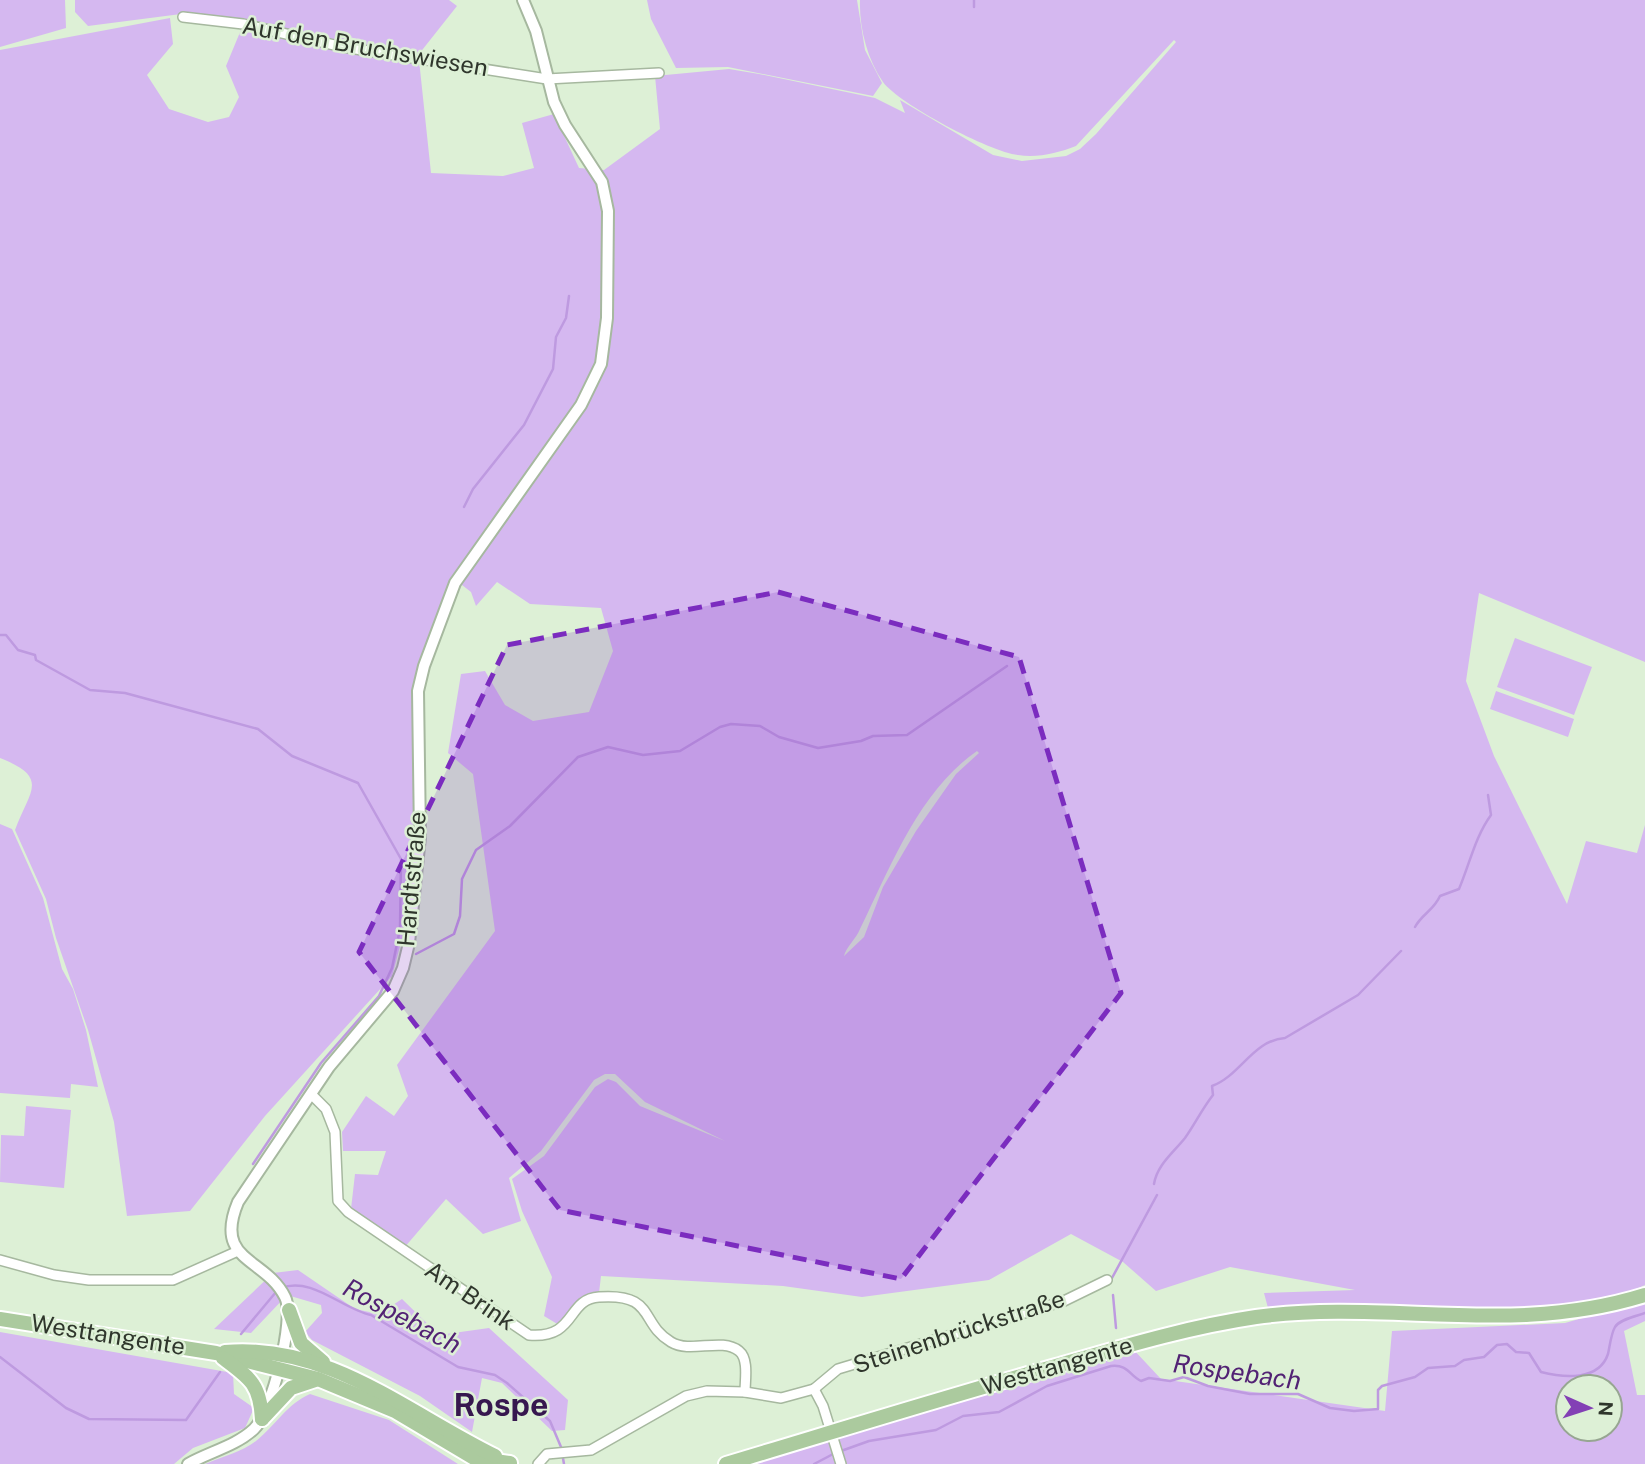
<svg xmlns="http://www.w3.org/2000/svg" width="1645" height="1464" font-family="'Public Sans',sans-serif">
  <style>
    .green { fill: #d5b8f0; fill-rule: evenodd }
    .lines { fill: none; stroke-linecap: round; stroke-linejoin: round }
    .stream { stroke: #be9ae0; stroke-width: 2.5 }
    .minor-casing { stroke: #a6b89f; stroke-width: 12 }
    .tertiary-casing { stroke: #a6b89f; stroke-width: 14 }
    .primary-casing { stroke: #fff; stroke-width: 18 }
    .minor { stroke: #fff; stroke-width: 9 }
    .tertiary { stroke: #fff; stroke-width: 10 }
    .primary { stroke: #abca9e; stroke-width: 14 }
    .marked { fill: #7b2cbf; fill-opacity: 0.2; stroke: #7b2cbf; stroke-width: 5; stroke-dasharray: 14 9; stroke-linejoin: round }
    .labels { text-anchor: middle; stroke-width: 5; stroke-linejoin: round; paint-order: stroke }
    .street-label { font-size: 24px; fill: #2f362c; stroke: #ddf0d6 }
    .water-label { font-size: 26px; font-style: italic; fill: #522274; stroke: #ddf0d6 }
    .district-label { font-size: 32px; font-weight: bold; fill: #37174f; stroke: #ddf0d6 }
  </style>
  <rect width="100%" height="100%" fill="#ddf0d6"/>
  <g class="green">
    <polygon points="0,0 65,0 66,28 0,47"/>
    <polygon points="75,0 449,0 457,6 419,54 181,14 88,26 75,12"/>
    <polygon points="647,0 857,0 865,50 882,83 873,96 728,67 676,68 651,19"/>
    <path d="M860,0H1645V662L1479,593L1466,681L1494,756L1567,904L1586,841L1637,853L1645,825V1285L1624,1295L1523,1312L1329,1303L1268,1308L1264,1293L1355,1290L1230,1267L1156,1291L1123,1262L1071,1234L989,1280L862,1297L783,1286L601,1276L599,1293L579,1300L559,1325L544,1316L552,1277L522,1211L512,1179L544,1156L595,1087L608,1079L616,1082L640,1106L725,1141L645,1102L615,1074H605L594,1080L541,1151L509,1178L521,1221L483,1234L446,1199L404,1248L351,1209L355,1174L378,1175L386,1151H343L342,1132L366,1096L394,1116L408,1096L397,1065L495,931L473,774L448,753L461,674L485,671L505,705L533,721L589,712L613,651L601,608L530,604L497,582L476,606L471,592L453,578L441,603L414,684L413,846L404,931L392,976L265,1116L190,1211L127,1216L114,1122L88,1030L56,938L46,899L15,830C29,791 51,778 0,758V50L170,18L173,44L147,75L169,109L208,122L229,117L239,97L226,66L243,25L419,60L431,173L503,176L534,168L522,123L554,114L579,168L604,170L660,129L655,76L729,69L759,74L875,98L905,113L900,100L993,155L1022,161L1066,156L1080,149L1096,134L1176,42L1174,40L1076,146C1058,153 1038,158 1018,155C990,152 899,104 883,82C867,59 859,27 860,0ZM977,751L979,753L956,774L916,831L883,887L864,937L844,956C846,947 856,939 860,929C890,868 919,791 977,751Z"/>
    <polygon points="1515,638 1592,667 1574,715 1497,687"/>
    <polygon points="1496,691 1574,719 1568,737 1490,709"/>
    <polygon points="0,824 12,829 43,898 62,969 73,989 86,1030 98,1087 71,1084 70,1098 0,1093"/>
    <polygon points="26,1106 71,1110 64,1188 0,1182 1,1135 24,1136"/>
    <polygon points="298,1270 355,1309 379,1314 402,1299 439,1335 489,1328 568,1400 565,1430 552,1431 502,1383 482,1378 472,1432 420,1396 312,1340 305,1332 322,1313 321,1305 287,1295 251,1333 214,1329 273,1273"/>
    <path d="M1645,1300V1321L1624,1331L1637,1395H1645V1464H749L1133,1349L1161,1379L1385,1411L1392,1331L1565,1323ZM1568,1387H1610V1429H1568Z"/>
    <polygon points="0,1332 233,1373 234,1394 254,1408 245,1428 193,1448 174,1464 0,1464"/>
    <path d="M310,1394L389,1420L458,1464H205C221,1457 242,1452 256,1441C276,1425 287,1404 310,1394Z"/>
  </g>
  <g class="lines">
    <g class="stream">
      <polyline points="974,0 974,7"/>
      <polyline points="464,507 473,489 524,425 553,369 556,337 566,318 569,296"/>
      <polyline points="0,635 6,635 18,650 35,655 36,660 90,690 125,693 258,729 292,756 358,783 401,859 400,929 392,968 379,996 321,1063 253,1164"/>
      <path d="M1415,927C1422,914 1434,910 1440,896L1459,889C1470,863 1475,837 1491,815L1488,795"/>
      <polyline points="416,954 454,934 460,916 462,879 476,850 510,826 578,757 608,747 643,755 680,751 720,727 731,724 760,726 779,737 818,748 861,741 873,736 907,735 1007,666"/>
      <path d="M1154,1184C1157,1165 1173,1153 1185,1138C1195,1124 1202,1109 1213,1095L1212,1086C1240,1076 1253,1040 1285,1038L1358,995L1401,951"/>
      <polyline points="1112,1278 1157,1195"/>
      <path d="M281,1288C312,1276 342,1309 371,1315L458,1367L495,1375L507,1383L550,1421L561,1447L564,1464"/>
      <polyline points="1113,1295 1116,1328"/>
      <polyline points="241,1334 276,1292"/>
      <polyline points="0,1357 66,1408 89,1419 186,1420 220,1372"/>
      <path d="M841,1451L869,1441L936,1430L963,1416L999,1412L1047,1386L1111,1366C1128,1364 1129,1375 1141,1381L1149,1378L1170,1381L1184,1377L1208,1386L1250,1394H1298L1330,1408L1354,1411L1378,1409V1390L1382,1386L1415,1377L1428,1368L1455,1366L1464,1360L1484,1357L1497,1345L1507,1344L1516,1352L1529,1353L1541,1372C1564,1378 1599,1381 1608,1354C1610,1345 1611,1334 1615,1327C1620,1319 1637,1316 1645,1313"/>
      <polyline points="814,1464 835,1453"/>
    </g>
    <g class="minor-casing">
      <g id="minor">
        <polyline points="183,17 243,24 343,47 547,79 659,73"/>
        <path d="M311,1094L326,1109L335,1132L338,1201L348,1212L529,1335C577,1339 566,1299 599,1297C656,1293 639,1323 671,1342C691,1354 721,1337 739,1351C749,1359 745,1380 745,1392"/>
        <polyline points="0,1260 54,1275 89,1280 173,1280 238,1251"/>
        <polyline points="814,1389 838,1369 1064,1301 1107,1280"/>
        <polyline points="538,1464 547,1454 591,1450 686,1396 707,1391 745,1392 781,1398 814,1389 823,1406 841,1464"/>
      </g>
    </g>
    <g class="tertiary-casing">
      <path id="tertiary" d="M188,1464C209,1452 236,1446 254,1429C271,1413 296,1318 285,1297C265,1257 213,1262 238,1202L329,1067L393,991L403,968L409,943L420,837L418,691L424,666L455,583L581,405L601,364L607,318L608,211L602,182L565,125L554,102L536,31L523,0"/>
    </g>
    <g class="primary-casing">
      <g id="primary">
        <polyline points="289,1310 301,1343 323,1362"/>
        <polyline points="0,1319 216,1353 318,1379 395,1411 474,1458 510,1463"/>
        <path d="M225,1352C328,1343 407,1413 495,1456"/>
        <path d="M223,1358C250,1378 260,1384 262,1419"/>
        <polyline points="262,1419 291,1388 315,1380"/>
        <path d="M726,1464C836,1431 946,1397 1056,1366C1122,1347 1188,1327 1256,1317C1390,1299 1510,1337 1645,1295"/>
      </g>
    </g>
    <use href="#minor" class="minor"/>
    <use href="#tertiary" class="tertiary"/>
    <use href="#primary" class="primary"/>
  </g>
  <path class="marked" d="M778,592L1019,657L1121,993L901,1279L560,1210L359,952L507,645Z"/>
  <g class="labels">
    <g class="street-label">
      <text transform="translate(365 47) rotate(10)" y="8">Auf den Bruchswiesen</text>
      <text transform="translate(412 879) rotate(-85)" y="8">Hardtstraße</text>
      <text transform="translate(470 1296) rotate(34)" y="8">Am Brink</text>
      <text transform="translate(959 1332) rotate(-18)" y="8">Steinenbrückstraße</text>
      <text transform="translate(108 1335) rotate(9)" y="8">Westtangente</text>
      <text transform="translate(1057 1366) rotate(-16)" y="8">Westtangente</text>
    </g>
    <g class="water-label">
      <text transform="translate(402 1316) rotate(28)" y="9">Rospebach</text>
      <text transform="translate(1237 1372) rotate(8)" y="9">Rospebach</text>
    </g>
    <g class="district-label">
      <text x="501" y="1416">Rospe</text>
    </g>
  </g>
  <g transform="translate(1589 1408) rotate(93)"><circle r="33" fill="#ddf0d6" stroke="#97a692" stroke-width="2"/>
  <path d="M0-5L12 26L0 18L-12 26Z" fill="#8340b5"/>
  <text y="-10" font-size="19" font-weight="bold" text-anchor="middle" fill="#2f362c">N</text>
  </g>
</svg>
